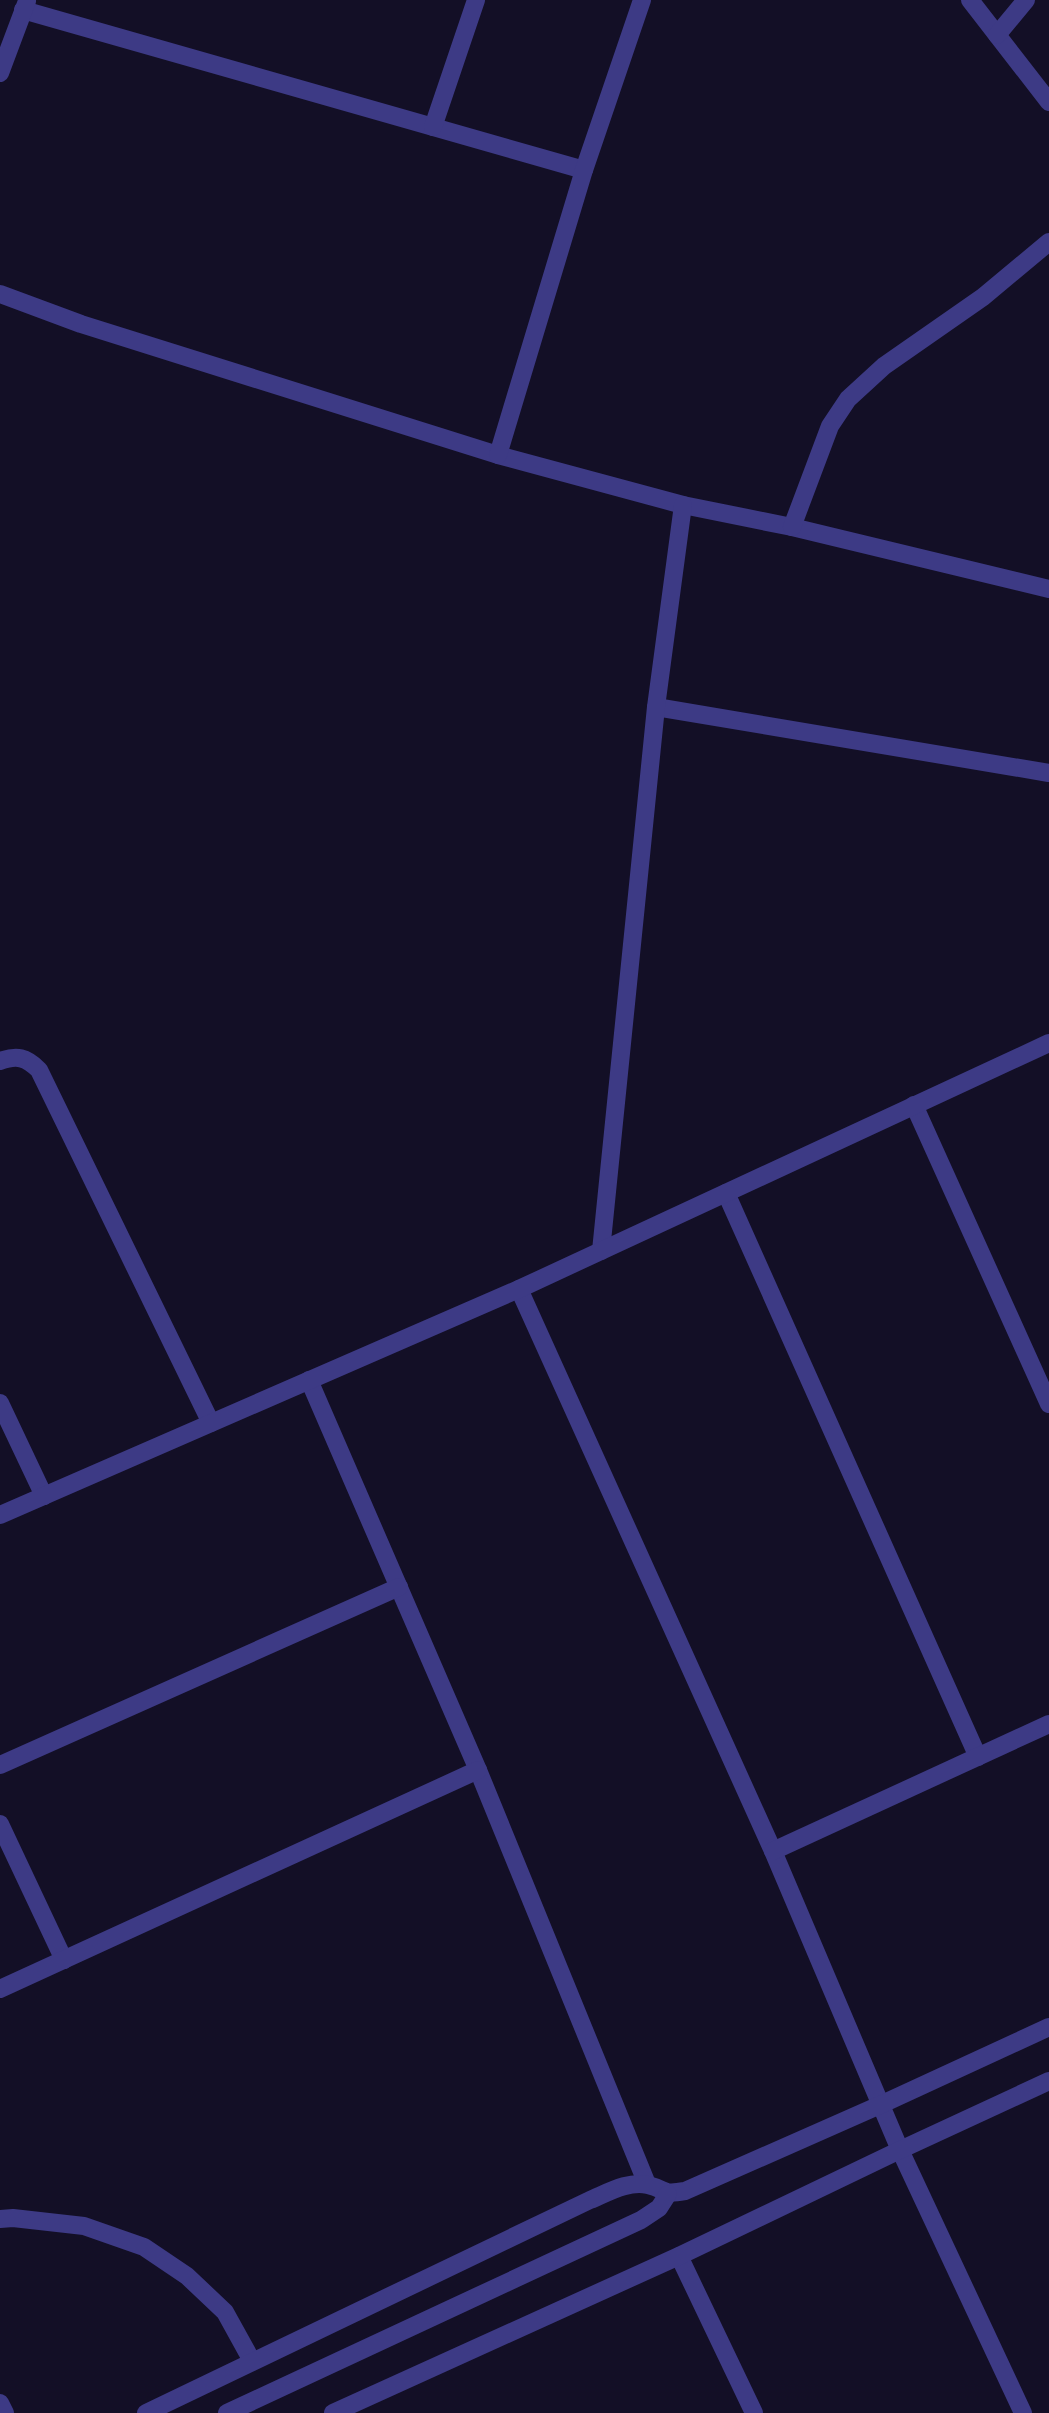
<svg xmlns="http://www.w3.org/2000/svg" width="1049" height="2413" font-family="'Archivo Narrow',sans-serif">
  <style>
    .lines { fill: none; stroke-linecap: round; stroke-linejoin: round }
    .minor { stroke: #3d3a85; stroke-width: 18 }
  </style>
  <rect width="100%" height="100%" fill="#130f26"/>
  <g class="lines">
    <g class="minor">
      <polyline points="970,0 1049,102"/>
      <polyline points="23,10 584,170"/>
      <polyline points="997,35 1026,0"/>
      <polyline points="0,73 27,1"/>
      <polyline points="433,127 476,0"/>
      <polyline points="0,294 81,324 498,455 683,505 792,527 1049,589"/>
      <polyline points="498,455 584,170 642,0"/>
      <polyline points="792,527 830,426 848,399 884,366 983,297 1049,242"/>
      <polyline points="656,707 1049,773"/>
      <path d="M0,1061C17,1055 26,1057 39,1070L211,1423"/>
      <polyline points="914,1105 1049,1404"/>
      <polyline points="726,1193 978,1757"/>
      <polyline points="601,1251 656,707 683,505"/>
      <polyline points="519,1289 773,1851 900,2150 1023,2413"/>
      <polyline points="309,1380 478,1770 647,2184"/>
      <polyline points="0,1403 44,1496"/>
      <polyline points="0,1515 519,1289 1049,1043"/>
      <polyline points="0,1765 399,1587"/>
      <polyline points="0,1824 64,1960"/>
      <polyline points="773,1851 1049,1724"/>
      <polyline points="0,1989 478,1770"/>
      <polyline points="0,2219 13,2218 84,2226 144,2247 187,2276 225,2312 252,2361"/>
      <polyline points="679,2256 754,2413"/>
      <polyline points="0,2403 5,2413"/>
      <path d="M146,2413L590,2200C607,2193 629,2180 648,2185C668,2190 660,2195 685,2191L880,2105L1049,2027"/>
      <polyline points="227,2413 641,2220 659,2208 668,2194"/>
      <polyline points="333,2413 679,2256 900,2150 1049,2081"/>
    </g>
  </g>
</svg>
